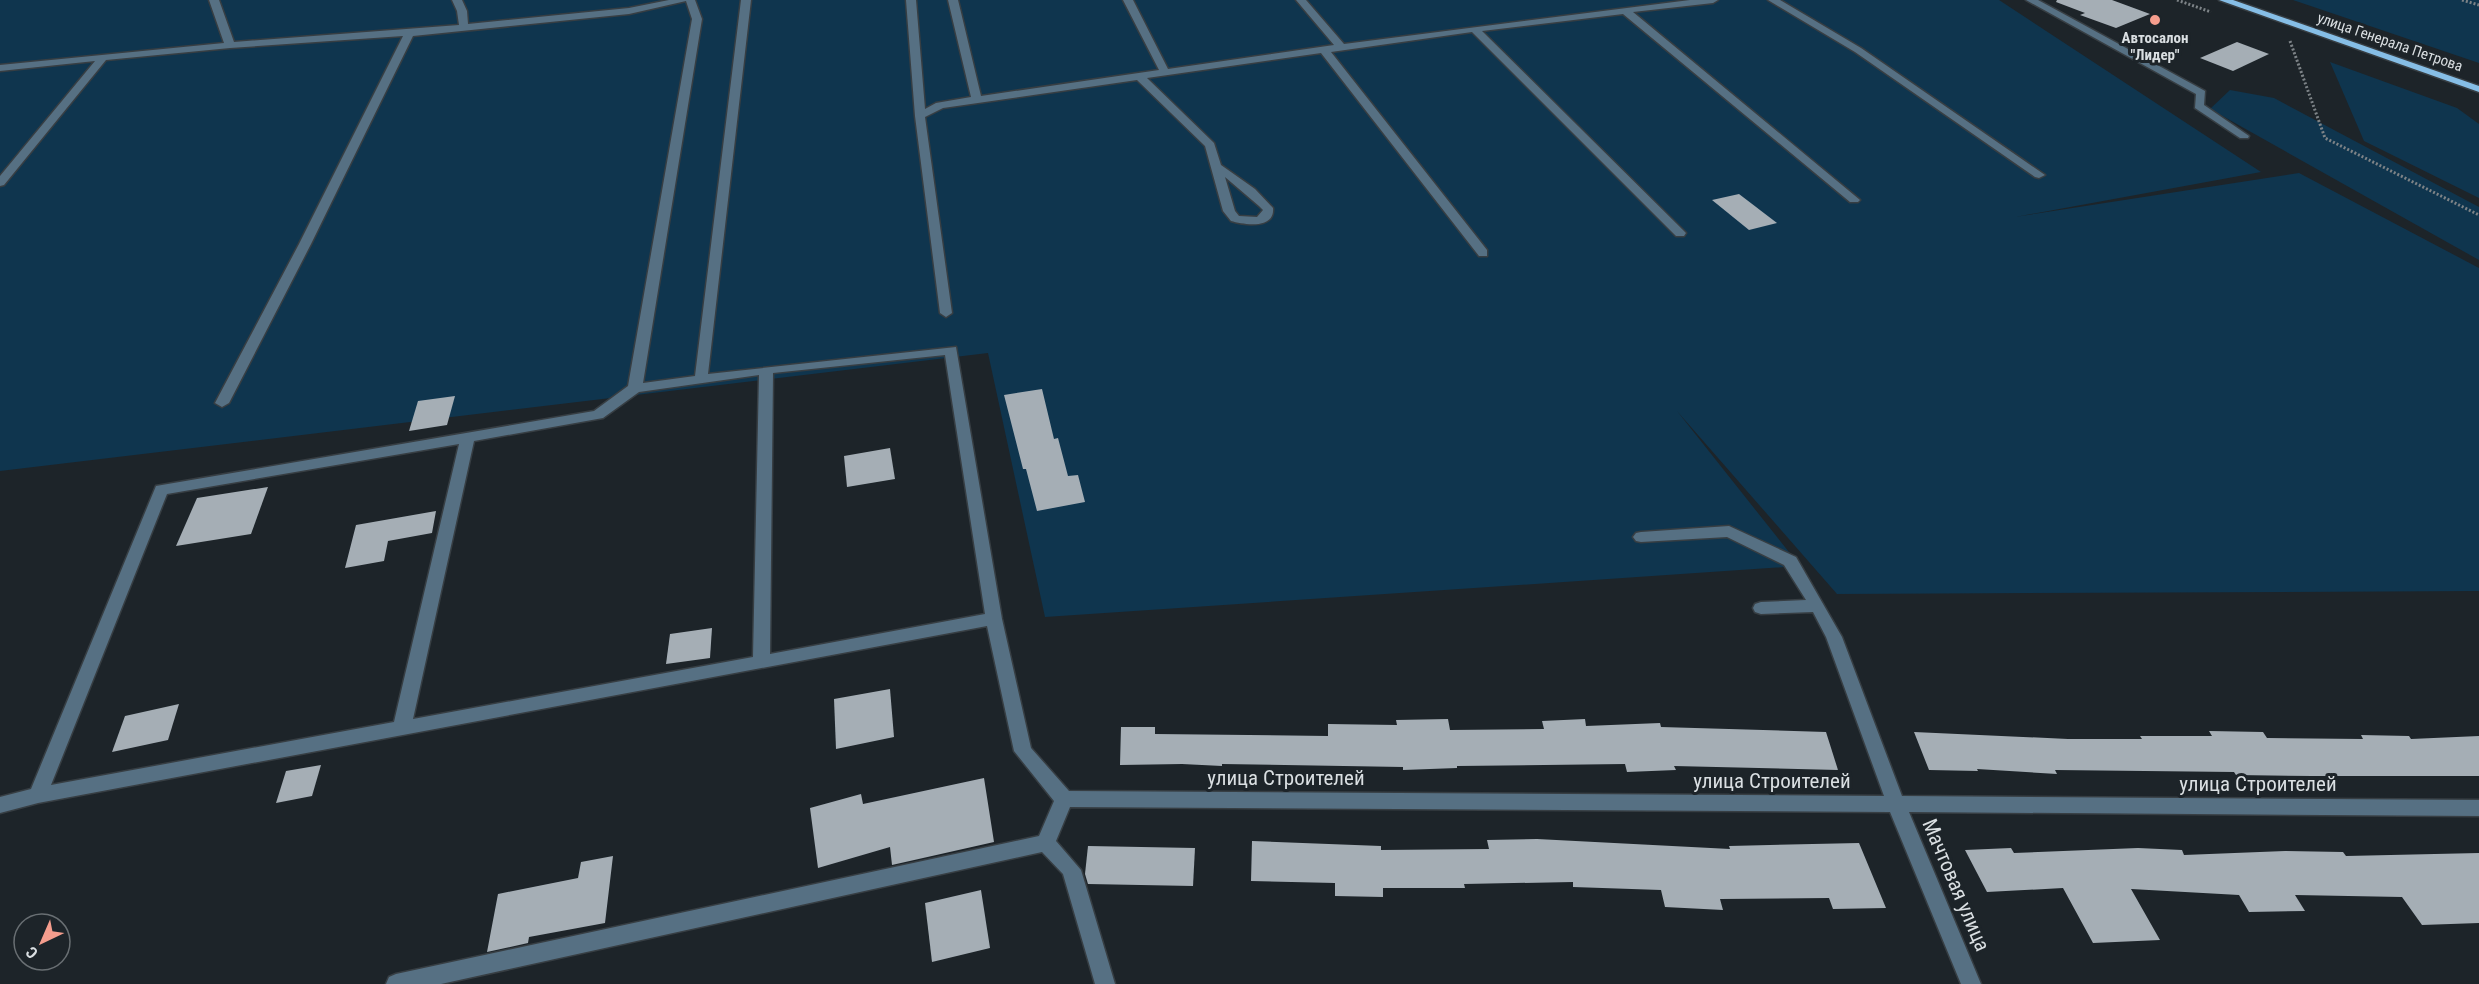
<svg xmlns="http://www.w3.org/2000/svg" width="2479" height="984" font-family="'Roboto Condensed',sans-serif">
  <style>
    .green { fill: #0f354e }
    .building { fill: #a5aeb5 }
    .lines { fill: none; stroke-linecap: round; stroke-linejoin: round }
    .minor-casing { stroke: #373e43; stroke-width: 3 }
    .major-casing { stroke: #373e43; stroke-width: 3 }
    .path { stroke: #7d8387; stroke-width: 3; stroke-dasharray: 2 2; stroke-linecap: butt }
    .minor { fill: #567083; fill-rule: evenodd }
    .major { fill: #86bee6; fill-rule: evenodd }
    .poi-dot { fill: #f59d8d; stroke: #1d2429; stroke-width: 2 }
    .labels { text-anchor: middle; stroke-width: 6; stroke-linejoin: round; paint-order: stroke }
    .far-poi-label { font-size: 15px; font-weight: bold; fill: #dadfe2; stroke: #1d2429 }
    .far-street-label { font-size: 15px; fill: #dadfe2; stroke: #1d2429 }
    .near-street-label { font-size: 21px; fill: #dadfe2; stroke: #1d2429 }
  </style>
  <rect width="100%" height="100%" fill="#1d2429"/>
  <g class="green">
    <polygon points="0,0 1999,0 2261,172 2015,217 2299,173 2479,268 2479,591 1837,594 1677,411 1800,566 1045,617 988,353 0,471"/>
    <polygon points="2293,0 2479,0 2479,63"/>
    <polygon points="2330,62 2457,108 2479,124 2479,198 2364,141"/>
    <polygon points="2230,90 2274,98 2479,207 2479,260 2210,109"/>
  </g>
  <g class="building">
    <polygon points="2057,0 2112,0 2150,14 2116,28 2080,15 2085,13 2056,2"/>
    <polygon points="2237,42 2269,54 2233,71 2200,58"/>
    <polygon points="1739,194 1777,223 1749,230 1712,200"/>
    <polygon points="1042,389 1054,439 1058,438 1068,476 1078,475 1085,502 1037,511 1026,469 1023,469 1004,395"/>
    <polygon points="455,396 447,425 409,431 418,401"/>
    <polygon points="890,448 895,479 847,487 844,456"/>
    <polygon points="268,487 251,534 176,546 197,498"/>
    <polygon points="436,511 432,533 388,541 384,561 345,568 356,525"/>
    <polygon points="712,628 710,658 666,664 670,634"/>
    <polygon points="890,689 894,737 836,749 834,699"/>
    <polygon points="179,704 168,740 112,752 125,716"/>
    <polygon points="1448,719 1450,730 1544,729 1542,721 1585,719 1586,726 1660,723 1661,727 1826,732 1838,770 1674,766 1676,770 1627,772 1625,764 1457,766 1457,768 1403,770 1403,767 1222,764 1222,766 1182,764 1120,765 1121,727 1155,727 1155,734 1328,736 1328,724 1397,725 1396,720"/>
    <polygon points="2209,731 2263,732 2267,738 2363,739 2361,735 2409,736 2411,739 2479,736 2479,776 2313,776 2236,775 2234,772 2055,770 2057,774 1977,769 1978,771 1929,770 1914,732 2068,739 2142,739 2140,736 2212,736"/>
    <polygon points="321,765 312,796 276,803 286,771"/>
    <polygon points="984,778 994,842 892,865 890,847 818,868 810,808 861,794 863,804"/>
    <polygon points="1537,839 1730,849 1729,846 1859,843 1886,908 1833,909 1829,898 1720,899 1723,910 1665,907 1661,890 1573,887 1573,882 1464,884 1465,888 1383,888 1383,897 1335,896 1335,883 1251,881 1252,841 1381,846 1381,850 1489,849 1487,840"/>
    <polygon points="1088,846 1195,848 1193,886 1088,884 1085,874"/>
    <polygon points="2011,848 2014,853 2138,848 2182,850 2184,855 2285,851 2343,852 2346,856 2479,853 2479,923 2422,925 2402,897 2295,895 2305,911 2249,912 2239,895 2131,889 2160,940 2093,943 2063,888 1987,892 1965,850"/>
    <polygon points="613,856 605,923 529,937 528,943 487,952 498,894 578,878 581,862"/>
    <polygon points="981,890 990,948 932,962 925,903"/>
  </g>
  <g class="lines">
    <g class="minor-casing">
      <g id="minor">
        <path d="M209,0H219L234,42L459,25L457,11L452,0H462L467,11L468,24L629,8L669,0H695L702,19L643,383L695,376L741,0H751L708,374L956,347L1002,619L1031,748L1069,791L1884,796L1826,637L1813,612L1761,614L1755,612L1753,608L1755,604L1761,602L1806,600L1784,565L1727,537L1641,542L1636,541L1633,537L1636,533L1641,532L1729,526L1796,557L1842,637L1902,796L2479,800V816L1909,812L1981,984H1961L1890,812L1070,807L1056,841L1081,870L1115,984H1095L1063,874L1042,852L441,984H386L389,977L396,974L1039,836L1054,801L1014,751L987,626L38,803L0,813V797L31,789L156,486L594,411L628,386L692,19L686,1L629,14L413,36L311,244L229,403L222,407L215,403L299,244L403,36L230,48L106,60L4,185L0,186V176L95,61L0,71V65L224,43ZM945,355L985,614L770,654L773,373ZM759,375L753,657L413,719L474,441L603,418L639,392ZM459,444L394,722L51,785L167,494Z"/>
        <path d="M906,0H916L925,109L936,103L971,97L948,0H958L981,96L1159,70L1123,0H1133L1168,69L1334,45L1296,0H1306L1344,44L1690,0H1718L1713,3L1633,12L1860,200L1858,202H1850L1623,14L1482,31L1686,233L1684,236H1676L1472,32L1331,52L1487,250V256H1479L1321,53L1147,78L1214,143L1221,165L1255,189L1273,208C1275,229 1245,225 1231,221L1223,211L1205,146L1137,80L943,108L925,117L952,313L946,317L940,313L915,116ZM1225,177L1259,206L1263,210L1257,217L1239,216L1235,211Z"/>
        <polygon points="1768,0 1780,0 1861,48 2045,175 2039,178 2035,177 1855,52"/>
        <polygon points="2026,0 2038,0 2205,91 2204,105 2249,136 2248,138 2240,138 2195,108 2196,94"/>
      </g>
    </g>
    <g class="major-casing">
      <polygon id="major" points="2219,0 2233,0 2479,86 2479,92"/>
    </g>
    <g class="path">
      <polyline points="2177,0 2211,12"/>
      <polyline points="2462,0 2479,5"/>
      <polyline points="2290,41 2325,138 2479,215"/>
    </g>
    <use href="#minor" class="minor"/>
    <use href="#major" class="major"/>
  </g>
  <circle class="poi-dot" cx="2155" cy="20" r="6"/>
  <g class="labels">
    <g class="far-poi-label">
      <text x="2155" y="43">Автосалон<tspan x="2155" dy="17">"Лидер"</tspan></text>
    </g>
    <g class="far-street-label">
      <text transform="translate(2390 42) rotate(19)" y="5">улица Генерала Петрова</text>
    </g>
    <g class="near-street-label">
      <text x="1286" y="785">улица Строителей</text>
      <text x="1772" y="788">улица Строителей</text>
      <text x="2258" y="791">улица Строителей</text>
      <text transform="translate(1956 885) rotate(67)" y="7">Мачтовая улица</text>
    </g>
  </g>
  <g transform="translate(42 942) rotate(224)"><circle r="28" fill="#1d2429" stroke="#696f73" stroke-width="1.5"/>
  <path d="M0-4.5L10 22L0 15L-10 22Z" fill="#f59d8d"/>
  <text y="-9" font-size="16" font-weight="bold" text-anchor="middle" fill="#dadfe2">С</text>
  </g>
</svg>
